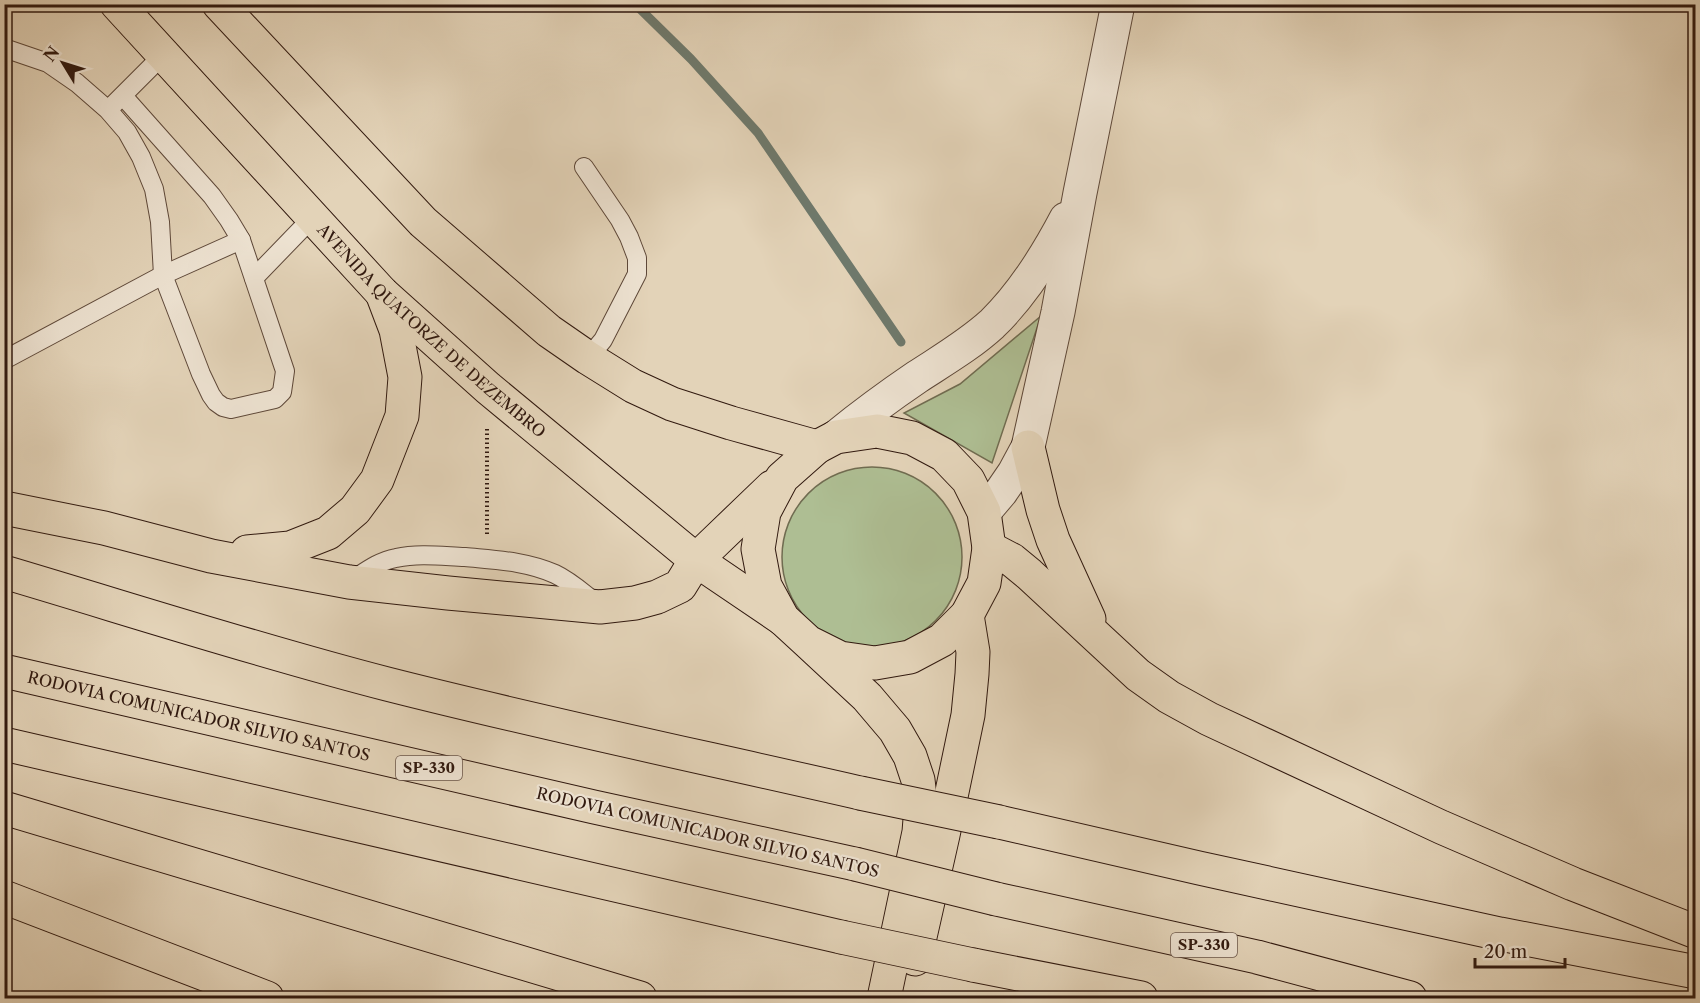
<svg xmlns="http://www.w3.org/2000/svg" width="1700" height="1003" font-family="'Libre Caslon Text',serif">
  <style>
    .green { fill: #aebe93; stroke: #706c51; stroke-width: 1.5 }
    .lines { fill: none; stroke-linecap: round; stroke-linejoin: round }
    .stream { stroke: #6e796c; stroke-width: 9 }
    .lane-casing { stroke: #5e4839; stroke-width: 20 }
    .street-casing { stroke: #5e4839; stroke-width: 35 }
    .primary-casing { stroke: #31190f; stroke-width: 35 }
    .highway-casing { stroke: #31190f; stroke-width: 35 }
    .path { stroke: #31190f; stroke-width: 4; stroke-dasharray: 1.5 3; stroke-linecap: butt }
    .lane { stroke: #ede2d1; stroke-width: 18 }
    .street { stroke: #ede2d1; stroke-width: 33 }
    .primary { stroke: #e3d3b8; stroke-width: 33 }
    .highway { stroke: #e3d3b8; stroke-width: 33 }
    .highway-bridge-casing { stroke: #31190f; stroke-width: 35; stroke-linecap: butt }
    .highway-bridge { stroke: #e3d3b8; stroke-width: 33 }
    .labels { text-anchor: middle; stroke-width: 4.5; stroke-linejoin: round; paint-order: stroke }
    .shield { fill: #ede2d1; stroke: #695549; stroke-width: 1.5 }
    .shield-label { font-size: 15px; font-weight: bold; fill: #31190f }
    .street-label { font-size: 16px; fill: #31190f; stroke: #ede2d1 }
  </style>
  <rect width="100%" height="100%" fill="#e3d3b8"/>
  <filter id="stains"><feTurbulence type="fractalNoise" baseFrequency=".00333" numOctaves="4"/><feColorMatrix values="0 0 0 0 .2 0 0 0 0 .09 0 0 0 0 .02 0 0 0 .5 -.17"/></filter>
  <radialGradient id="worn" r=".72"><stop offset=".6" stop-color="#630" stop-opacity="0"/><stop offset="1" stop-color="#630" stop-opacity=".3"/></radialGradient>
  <g class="green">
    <polygon points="1041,316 992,463 904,413 960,384"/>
    <circle cx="872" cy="557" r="90"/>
  </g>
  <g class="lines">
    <polyline class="stream" points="635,4 691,59 758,133 901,342"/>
    <g class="lane-casing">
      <g id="lane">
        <polyline points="4,48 48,63 77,83 108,110 127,132 141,157 154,189 160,222 163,275 201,374 211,395 216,402 223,407 231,409 275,399 282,392 285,371 241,240 229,220 212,196 123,96"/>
        <polyline points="114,104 164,54"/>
        <polyline points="584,167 620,220 629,237 637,258 637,274 603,340 588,358"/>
        <polyline points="254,278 313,217"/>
        <polyline points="4,360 163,275 241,240"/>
        <path d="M351,581C365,572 379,561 396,558C419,553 441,556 465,557C495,560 526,561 555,574C570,581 583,593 596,603"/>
      </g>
    </g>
    <g class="street-casing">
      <g id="street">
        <path d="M836,437C862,416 889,396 917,377C943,360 969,345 992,324C1023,294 1046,257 1066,219"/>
        <polyline points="984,512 1001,492 1014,473 1028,447 1058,312 1080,193 1118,4"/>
      </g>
    </g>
    <g class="primary-casing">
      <g id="primary">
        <path id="s1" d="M117,4L382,293L488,388L696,560L783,619"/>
        <polyline points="219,4 423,222 549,331 588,358 633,386 672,404 731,423 817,447"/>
      </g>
    </g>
    <g class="highway-casing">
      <g id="highway">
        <polyline points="1028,447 1043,510 1053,540 1089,619"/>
        <polyline points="4,508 104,528 211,556 349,582 448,593 600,607 635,603 657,597 680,586 696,560 772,487"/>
        <polyline points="989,548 1012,560 1029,574 1138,675 1169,697 1209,719 1441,827 1573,884 1696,932"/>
        <polyline points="247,552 290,548 328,533 355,510 377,480 402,416 405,377 396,330 382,293"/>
        <path d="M4,572C132,610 259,651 387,684C544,724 703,757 860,793"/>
        <polyline points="808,642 840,658 875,663 910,657 942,640 967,615 984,583 989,548 984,512 968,480 944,455 912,438 877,431 836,437 817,447 782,478 764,512 758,549 765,586 783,619 808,642 867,697 895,730 910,756 918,780 921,806 919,832 884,998"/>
        <path id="s2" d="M4,671L594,807L855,864"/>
        <polyline points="4,744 841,937"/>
        <polyline points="4,808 640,998"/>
        <polyline points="999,822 1199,868 1500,934 1696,972"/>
        <polyline points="4,897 267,998"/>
        <polyline points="996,899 1257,957 1410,998"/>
        <polyline points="915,959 943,835 968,715 972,674 973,652 967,615"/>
        <polyline points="973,965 1141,998"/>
      </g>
    </g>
    <polyline class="path" points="487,534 487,428"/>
    <use href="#lane" class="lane"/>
    <use href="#street" class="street"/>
    <use href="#primary" class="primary"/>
    <use href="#highway" class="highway"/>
    <g class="highway-bridge-casing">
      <g id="highway-bridge">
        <polyline points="860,793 999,822"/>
        <polyline points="855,864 996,899"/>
        <polyline points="841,937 973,965"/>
      </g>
    </g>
    <use href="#highway-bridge" class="highway-bridge"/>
  </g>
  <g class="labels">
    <g class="shield">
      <rect x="396" y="756" width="66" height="24" rx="4.5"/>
      <rect x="1171" y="933" width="66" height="24" rx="4.5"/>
    </g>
    <g class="shield-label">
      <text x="429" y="773">SP-330</text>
      <text x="1204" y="950">SP-330</text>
    </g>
    <g class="street-label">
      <text dy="6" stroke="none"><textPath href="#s1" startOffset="454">AVENIDA QUATORZE DE DEZEMBRO</textPath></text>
      <text dy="6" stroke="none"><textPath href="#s2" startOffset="200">RODOVIA COMUNICADOR SILVIO SANTOS</textPath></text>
      <text transform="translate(708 832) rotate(13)" y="6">RODOVIA COMUNICADOR SILVIO SANTOS</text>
    </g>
  </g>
  <rect width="1700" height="1003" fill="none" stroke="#e3d3b8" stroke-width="24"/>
  <rect x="6" y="6" width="1688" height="991" fill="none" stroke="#31190f" stroke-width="3"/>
  <rect x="12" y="12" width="1676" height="979" fill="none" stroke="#31190f" stroke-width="1.5"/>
  <g transform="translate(63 63) rotate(308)" stroke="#ede2d1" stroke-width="4.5" paint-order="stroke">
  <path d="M0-4.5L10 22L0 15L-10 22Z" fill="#31190f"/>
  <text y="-9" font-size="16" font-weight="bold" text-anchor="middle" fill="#31190f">N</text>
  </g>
  <path d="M1475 958v9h90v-9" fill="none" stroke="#31190f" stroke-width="3"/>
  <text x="1484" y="958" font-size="18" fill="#31190f" stroke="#ede2d1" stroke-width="4.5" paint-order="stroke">20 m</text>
  <rect width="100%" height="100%" filter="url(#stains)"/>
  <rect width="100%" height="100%" fill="url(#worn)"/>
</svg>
